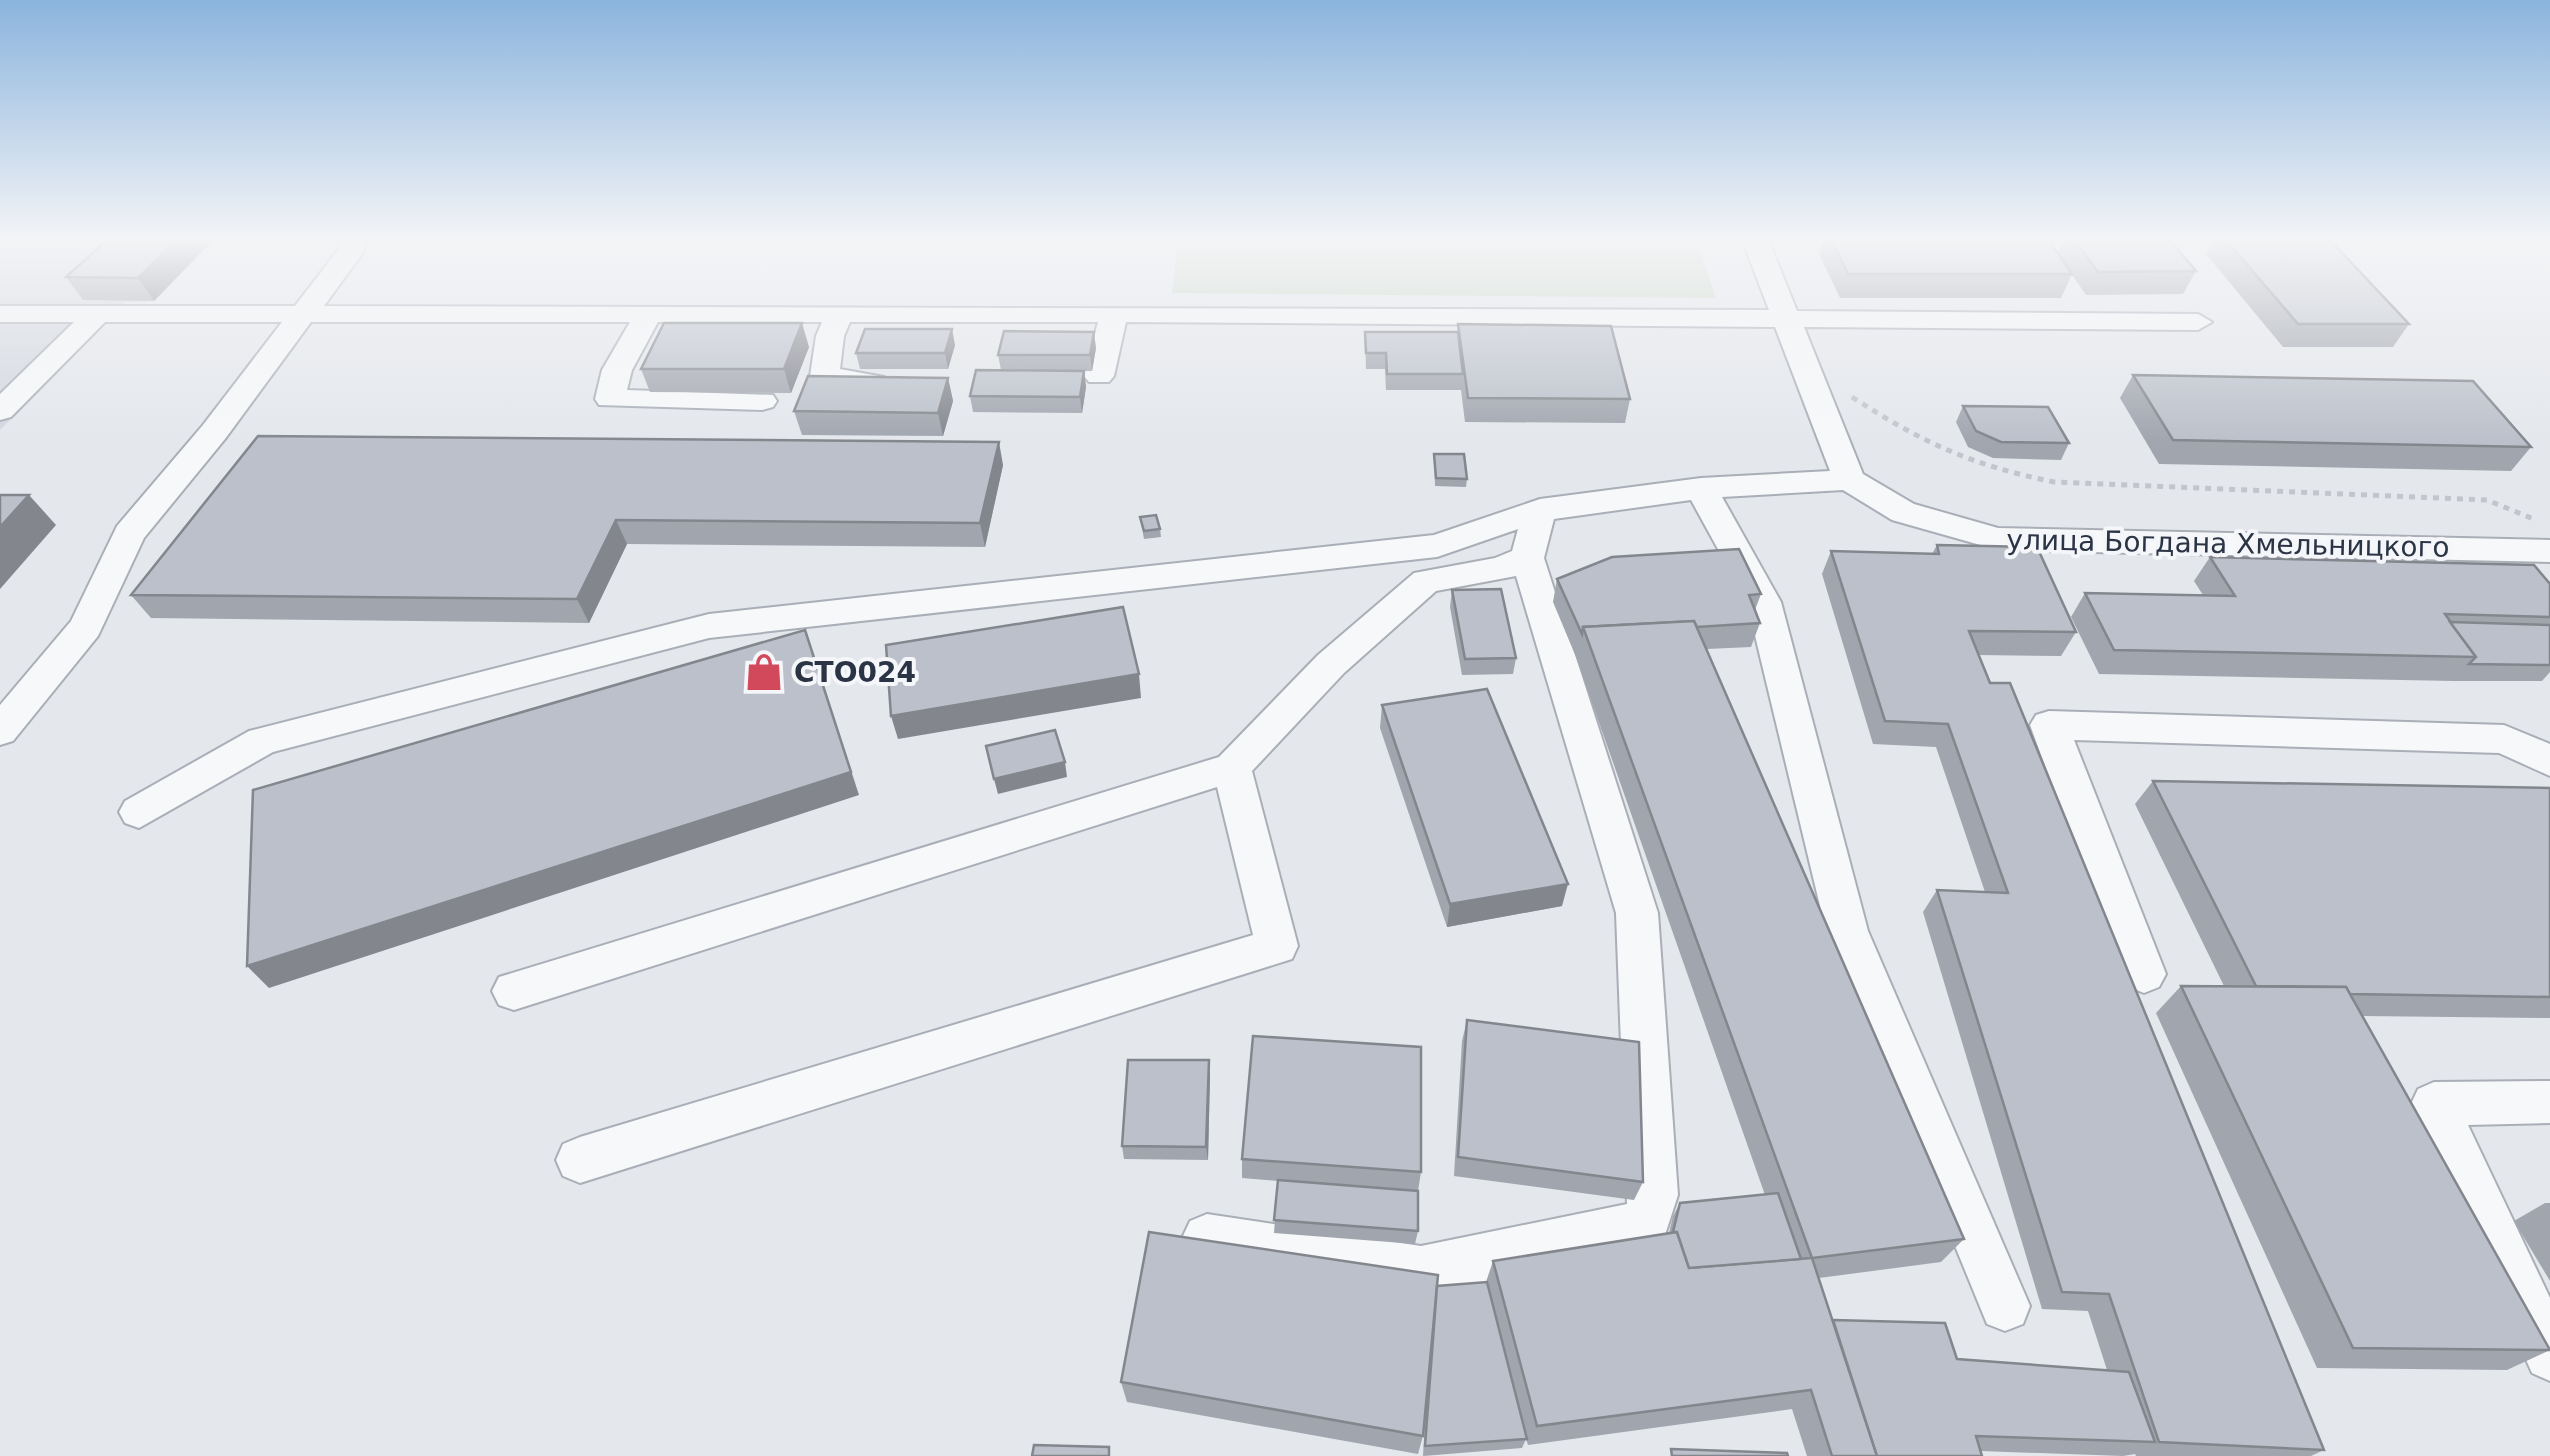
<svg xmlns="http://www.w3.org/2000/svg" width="2550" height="1456" font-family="'DejaVu Sans',sans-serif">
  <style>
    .built { fill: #d2d6de }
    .green { fill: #c9d6c5 }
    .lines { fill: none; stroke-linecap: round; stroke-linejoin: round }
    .minor-casing { stroke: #a9aeb7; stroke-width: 4 }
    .path { stroke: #c2c5cb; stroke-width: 5; stroke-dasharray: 6 6; stroke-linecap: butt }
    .minor { fill: #f7f8fa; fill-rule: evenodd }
    .wall { fill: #a1a5ae }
    .shaded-wall { fill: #83868d }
    .building { fill: #bbc0ca; stroke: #83868d; stroke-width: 2.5 }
    .labels { text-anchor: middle; stroke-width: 8; stroke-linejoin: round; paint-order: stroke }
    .street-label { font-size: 28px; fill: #2b3445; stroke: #f4f6f9 }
    .poi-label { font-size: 28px; font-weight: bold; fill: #2b3445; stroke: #f4f6f9; text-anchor: start }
  </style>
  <rect width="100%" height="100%" fill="#e4e7ec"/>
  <polygon class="built" points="0,239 214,239 154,301 126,302 0,430"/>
  <polygon class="green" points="1178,239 1696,239 1716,298 1172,293"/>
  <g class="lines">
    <g class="minor-casing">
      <g id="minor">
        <polygon points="340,239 366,239 364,251 324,306 1769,310 1742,239 1768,239 1797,311 2198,314 2212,322 2198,330 1804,327 1863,474 1914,504 1998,528 2550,540 2550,562 1998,550 1892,520 1843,490 1722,497 1781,602 1868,931 2030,1306 2023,1324 2005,1331 1987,1324 1826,931 1747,602 1691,500 1554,519 1544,558 1658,913 1678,1195 1663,1241 1646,1248 1421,1296 1207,1262 1190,1255 1182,1238 1190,1221 1207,1214 1421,1246 1627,1204 1616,913 1516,576 1436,591 1344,673 1252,771 1298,946 1292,959 580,1183 563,1176 556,1160 563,1144 580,1137 1253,935 1217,787 514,1010 499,1005 492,991 499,977 1219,757 1318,655 1414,573 1495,558 1512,551 1518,529 1437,557 709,638 273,752 139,828 125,823 119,812 125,801 249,731 709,614 1434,535 1540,499 1701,478 1830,471 1775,327 1126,322 1114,376 1109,382 1089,382 1084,376 1098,322 850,322 844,336 840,369 884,377 889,383 884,389 874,392 815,382 810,376 816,336 822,322 658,322 632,370 627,390 773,395 777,401 773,407 762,410 599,405 595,399 602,370 630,322 311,322 225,439 144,538 98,636 13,741 0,745 0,705 71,621 117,526 203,425 282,322 105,322 11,417 0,420 0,394 74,322 0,322 0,306 295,306 338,250"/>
        <polygon points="2049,711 2504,725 2550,744 2550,776 2499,753 2074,740 2166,974 2159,987 2144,993 2129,987 2122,974 2030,725 2036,715"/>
        <polygon points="2550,1081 2550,1123 2468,1125 2550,1298 2550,1381 2532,1373 2411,1104 2418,1089 2434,1082"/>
      </g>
    </g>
    <path class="path" d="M1852,397C1923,443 1971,465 2054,482L2487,500L2536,520"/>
    <use href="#minor" class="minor"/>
  </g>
  <g class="wall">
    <polygon points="214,239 154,301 83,300 66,277"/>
    <polygon points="1805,239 2048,239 2072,274 2061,298 1840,298 1819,254 1824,239"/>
    <polygon points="2064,239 2169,239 2196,271 2183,294 2086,295 2057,253"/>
    <polygon points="2214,239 2329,239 2409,324 2393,347 2283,347 2206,254"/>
    <polygon points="1458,324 1630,399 1625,423 1465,422 1461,390 1386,390 1385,369 1366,369 1365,332 1458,332"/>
    <polygon points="955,345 948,369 860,369 856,353"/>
    <polygon points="809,347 791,393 650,392 641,369"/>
    <polygon points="1096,348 1092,371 1084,371 1086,387 1082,413 973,412 970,396 1001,370 998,355"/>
    <polygon points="2133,375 2531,447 2511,471 2159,464 2120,398"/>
    <polygon points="948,378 953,401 943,436 802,435 794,411"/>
    <polygon points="1963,406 2069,443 2061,460 1993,458 1968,447 1956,422"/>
    <polygon points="258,436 1003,465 985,547 627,544 589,623 151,618 131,595"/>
    <polygon points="1434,454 1467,479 1466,487 1435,486"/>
    <polygon points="1140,517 1160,529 1161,537 1144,539"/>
    <polygon points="1937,545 2076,632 2061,656 1979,655 2324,1450 2311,1456 2136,1456 2135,1454 2123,1456 1980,1451 1982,1456 1807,1456 1792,1409 1528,1445 1526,1439 1522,1448 1423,1456 1425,1421 1423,1436 1418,1454 1127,1402 1121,1382 1437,1286 1486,1282 1493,1261 1669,1233 1673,1216 1680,1203 1765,1195 1576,657 1553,602 1557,579 1761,594 1755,610 1760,623 1751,647 1707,649 1964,1239 1941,1262 1819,1278 1833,1320 1957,1359 2107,1370 2088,1311 2042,1309 1923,912 1937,890 1985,892 1936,747 1873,744 1822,574 1831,551 1932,554"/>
    <polygon points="2210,557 2550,584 2550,672 2542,681 2454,681 2099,674 2071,617 2085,593 2203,595 2194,581"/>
    <polygon points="1452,590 1516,658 1513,674 1462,675 1450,607"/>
    <polygon points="1382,705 1562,906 1447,927 1380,728"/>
    <polygon points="2153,781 2550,788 2550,1018 2362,1016 2550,1350 2507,1370 2317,1368 2156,1013 2181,986 2224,986 2135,804"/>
    <polygon points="1467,1020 1643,1182 1634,1200 1454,1176 1462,1041"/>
    <polygon points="1210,1074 1208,1160 1124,1159 1122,1146"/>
    <polygon points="1242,1159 1421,1172 1418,1191 1418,1231 1415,1244 1274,1233 1278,1181 1242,1178"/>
    <polygon points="2545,1203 2550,1203 2550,1281 2514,1221"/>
  </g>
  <g class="shaded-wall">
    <polygon points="177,239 214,239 154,301 138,278"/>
    <polygon points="802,323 809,347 791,393 784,369"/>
    <polygon points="952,329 955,345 948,369 945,353"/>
    <polygon points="1094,332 1096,348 1092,371 1090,355"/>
    <polygon points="1084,371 1086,387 1082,413 1080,397"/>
    <polygon points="948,378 953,401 943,436 938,413"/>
    <polygon points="999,442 1003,465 985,547 980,523"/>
    <polygon points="29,495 56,525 0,589 0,527"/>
    <polygon points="616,520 627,544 589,623 577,599"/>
    <polygon points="813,653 859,795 269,988 247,966"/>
    <polygon points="1139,674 1141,698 898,739 891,716"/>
    <polygon points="1065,762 1067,777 998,794 994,779"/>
    <polygon points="1568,884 1562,906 1447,927 1450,904"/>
    <polygon points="1209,1060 1210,1074 1208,1160 1206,1147"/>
  </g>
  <g class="building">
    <polygon points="108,239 177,239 138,278 66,277"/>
    <polygon points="1831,239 2048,239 2072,274 1848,274"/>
    <polygon points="2074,239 2169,239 2196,271 2098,272"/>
    <polygon points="2225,239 2329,239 2409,324 2298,324"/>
    <polygon points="664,323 802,323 784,369 641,369"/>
    <polygon points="1458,324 1611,326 1630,399 1468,398"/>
    <polygon points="865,329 952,329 945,353 856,353"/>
    <polygon points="1004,331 1094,332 1090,355 998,355"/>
    <polygon points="1365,332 1458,332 1463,374 1387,374 1386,353 1366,353"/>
    <polygon points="976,370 1084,371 1080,397 970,396"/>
    <polygon points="2133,375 2473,381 2531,447 2173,440"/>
    <polygon points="808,376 948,378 938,413 794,411"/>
    <polygon points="1963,406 2048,407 2069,443 2001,442 1976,431"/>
    <polygon points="258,436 999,442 980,523 616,520 577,599 131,595"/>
    <polygon points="1434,454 1464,454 1467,479 1436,478"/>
    <polygon points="0,495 29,495 0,527"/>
    <polygon points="1156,515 1160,529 1144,531 1140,517"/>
    <polygon points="1937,545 2037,547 2076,632 1969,631 1990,683 2010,683 2324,1450 2159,1442 2109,1294 2062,1292 1937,890 2008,893 1948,724 1885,721 1831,551 1939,554"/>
    <polygon points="1739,549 1761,594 1749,595 1760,623 1697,627 1694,621 1583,627 1582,634 1557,579 1612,557"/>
    <polygon points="2210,557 2534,565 2550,584 2550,617 2445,614 2476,657 2114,650 2085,593 2235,596"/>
    <polygon points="1501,589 1516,658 1465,659 1452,590"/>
    <polygon points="1123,607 1139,674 891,716 886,645"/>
    <polygon points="1694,621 1964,1239 1812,1258 1877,1456 1832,1456 1811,1390 1537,1426 1493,1261 1677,1232 1689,1268 1812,1258 1583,627"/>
    <polygon points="2450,622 2550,625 2550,665 2469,664 2476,657"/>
    <polygon points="805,630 851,772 247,966 253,790"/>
    <polygon points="1487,689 1568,884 1450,904 1382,705"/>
    <polygon points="1055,730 1065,762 994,779 986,746"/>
    <polygon points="2153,781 2550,788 2550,997 2350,994 2346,987 2256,986"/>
    <polygon points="2181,986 2346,987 2550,1350 2353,1348"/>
    <polygon points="1467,1020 1639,1042 1643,1182 1458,1157"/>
    <polygon points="1253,1036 1421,1047 1421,1172 1242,1159"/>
    <polygon points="1128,1060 1209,1060 1206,1147 1122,1146"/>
    <polygon points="1278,1180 1418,1191 1418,1231 1274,1220"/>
    <polygon points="1778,1193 1801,1259 1689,1268 1677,1232 1673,1232 1680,1203"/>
    <polygon points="1149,1232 1438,1275 1423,1436 1121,1382"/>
    <polygon points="1487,1282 1527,1439 1425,1446 1437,1286"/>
    <polygon points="1833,1320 1945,1323 1957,1359 2129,1372 2155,1442 1976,1436 1982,1456 1877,1456"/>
    <polygon points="1034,1445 1109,1447 1109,1456 1032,1456"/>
    <polygon points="1671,1449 1787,1453 1788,1456 1672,1456"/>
  </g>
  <linearGradient id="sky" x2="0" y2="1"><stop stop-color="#8bb4dd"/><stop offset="0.54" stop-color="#f3f4f6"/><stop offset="1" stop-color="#f3f4f6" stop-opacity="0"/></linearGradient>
  <rect width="2550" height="443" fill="url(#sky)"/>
  <defs>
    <g id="shop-bare" transform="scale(3)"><path d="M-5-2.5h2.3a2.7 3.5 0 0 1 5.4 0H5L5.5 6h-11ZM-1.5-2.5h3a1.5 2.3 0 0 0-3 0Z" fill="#d1495b" stroke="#f4f6f9" stroke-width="2.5" paint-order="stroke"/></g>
  </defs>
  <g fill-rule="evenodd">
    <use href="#shop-bare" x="764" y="672"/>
  </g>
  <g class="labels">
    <g class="street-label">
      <text transform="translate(2228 543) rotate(1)" y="10">улица Богдана Хмельницкого</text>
    </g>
    <g class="poi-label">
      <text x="794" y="682">СТО024</text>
    </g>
  </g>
</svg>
